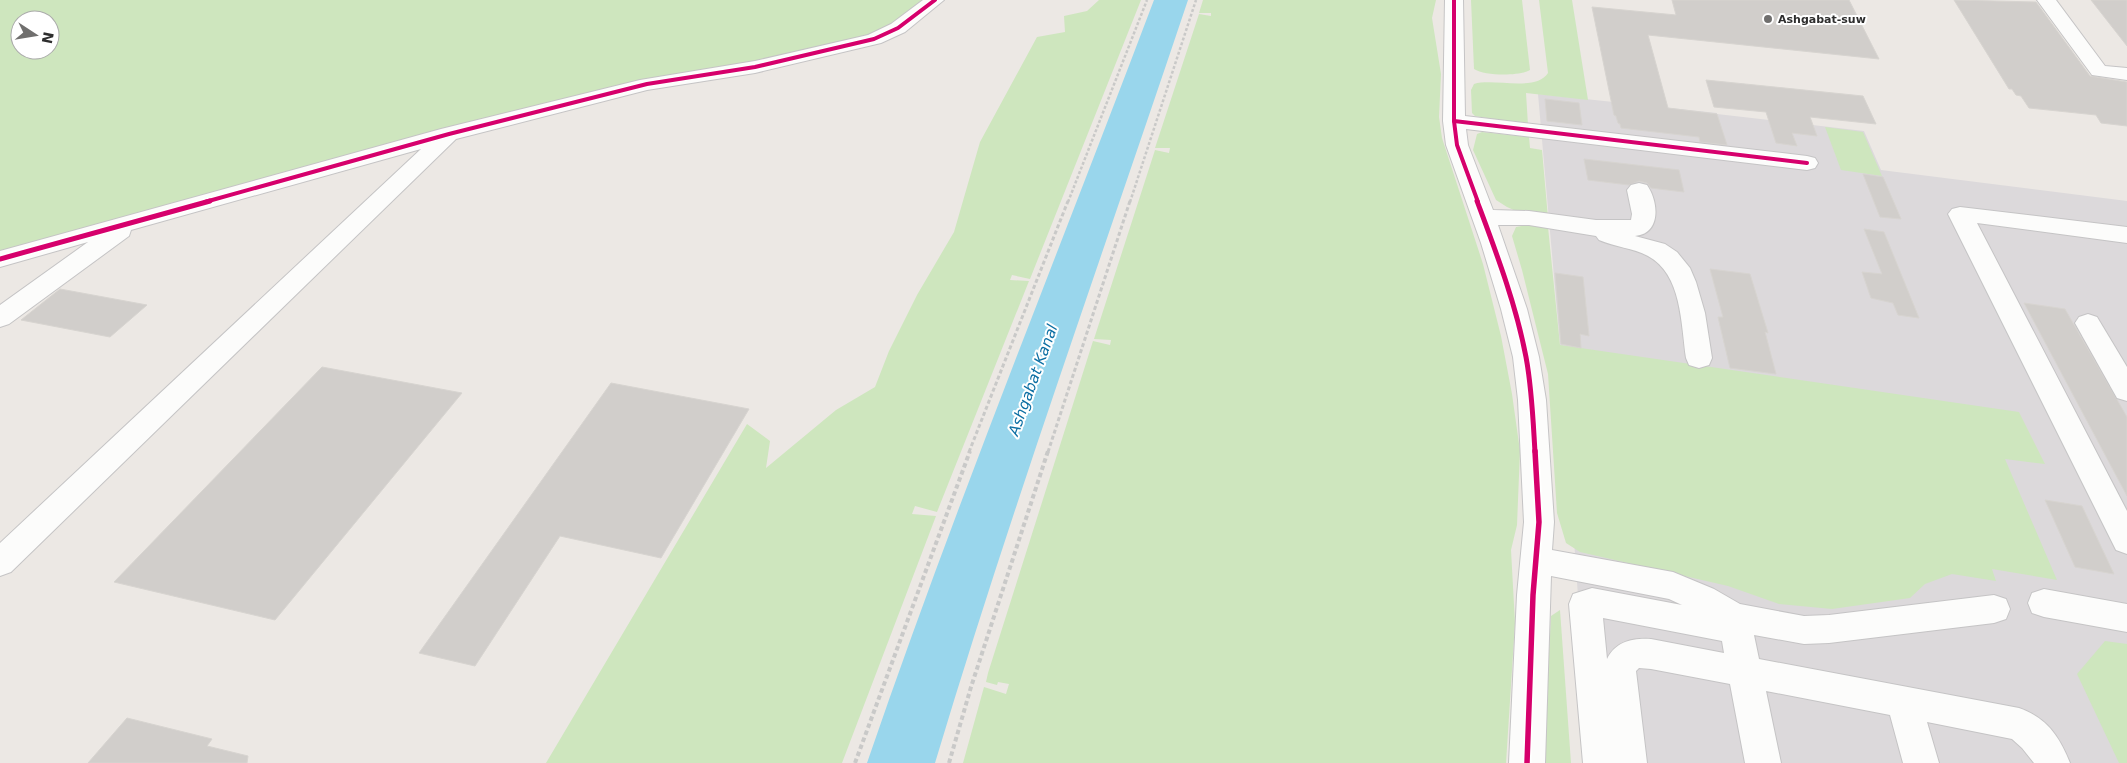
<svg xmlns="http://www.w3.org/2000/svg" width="2127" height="763" font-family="'DejaVu Sans',sans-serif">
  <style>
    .industrial { fill: #dcd9db }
    .green { fill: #cee6be; fill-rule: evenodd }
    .water { fill: #99d6ec }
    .building { fill: #d1cecb; stroke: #d7d4d0 }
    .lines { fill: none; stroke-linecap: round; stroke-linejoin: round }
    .minor-casing { stroke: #c5c4c5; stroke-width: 2 }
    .path-far2 { stroke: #c9c9c8; stroke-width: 2.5; stroke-dasharray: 3 2; stroke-linecap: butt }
    .path-far1 { stroke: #c9c9c8; stroke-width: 3; stroke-dasharray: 4 2.5; stroke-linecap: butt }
    .path { stroke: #c9c9c8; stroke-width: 4; stroke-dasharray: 4.5 3; stroke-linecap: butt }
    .minor { fill: #fcfcfb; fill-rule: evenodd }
    .cycleway-far2-casing { stroke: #fff; stroke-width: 6 }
    .cycleway-far1-casing { stroke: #fff; stroke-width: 8 }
    .cycleway-casing { stroke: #fff; stroke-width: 9 }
    .cycleway-far2 { stroke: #d6006c; stroke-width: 4 }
    .cycleway-far1 { stroke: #d6006c; stroke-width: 5 }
    .cycleway { stroke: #d6006c; stroke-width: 5.5 }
    .poi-dot { fill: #706f6e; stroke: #fff; stroke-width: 2 }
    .labels { text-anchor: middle; stroke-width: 4; stroke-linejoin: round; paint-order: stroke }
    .far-poi-label { font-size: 11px; font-weight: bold; fill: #2e2e2e; stroke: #fff; text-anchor: start }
    .water-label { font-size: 15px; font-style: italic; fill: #0d6fa3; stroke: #fff }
  </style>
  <rect width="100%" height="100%" fill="#ece8e4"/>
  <polygon class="industrial" points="1538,94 1717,113 1717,114 1864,131 1881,170 2127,201 2127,763 1590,763 1560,345"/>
  <g class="green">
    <path d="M0,0H925L897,21L870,35L763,60L0,254ZM20,20H50V50H20Z"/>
    <polygon points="1099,0 1141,0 1030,279 1012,275 1010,280 1029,281 937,512 915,506 912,514 936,516 842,763 546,763 747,424 770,441 766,468 836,410 875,387 889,351 917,295 954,232 980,142 1037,37 1065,32 1064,16 1087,11"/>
    <polygon points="1203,0 1436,0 1432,18 1441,74 1439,117 1442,138 1483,264 1501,336 1512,394 1520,451 1517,525 1511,550 1515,623 1506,763 963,763 984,687 1006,694 1009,684 998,682 997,685 986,682 988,673 1093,341 1110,345 1111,340 1094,339 1155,150 1169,153 1170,148 1155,148 1199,14 1211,16 1211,13 1199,13"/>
    <path d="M1471,0H1522L1530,70L1528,71C1516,76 1485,76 1474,69Z"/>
    <path d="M1539,0H1572L1588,100L1526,93L1528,125L1475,116L1472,113L1471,90L1474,84C1494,78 1536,92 1548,73Z"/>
    <polygon points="1825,127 1863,132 1882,176 1841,170"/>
    <polygon points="1482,132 1529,137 1530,148 1542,150 1548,218 1527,216 1507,207 1496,200 1473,150 1477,134"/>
    <polygon points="1528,225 1548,227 1560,345 2019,412 2045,464 2005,459 2057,580 1992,569 1996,581 1952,574 1925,584 1910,598 1832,609 1779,604 1728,586 1580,552 1566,543 1557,513 1548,374 1522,270 1512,236 1516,227"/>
    <polygon points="1560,610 1571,763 1546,763 1545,729 1551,616"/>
    <polygon points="2105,641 2127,644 2127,763 2119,763 2077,674"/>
  </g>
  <path class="water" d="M1154,0H1188C1103,254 1012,506 935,763H867C955,506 1058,254 1154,0Z"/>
  <g class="building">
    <polygon points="1672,0 1849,0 1879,59 1648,35 1668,108 1717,114 1727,145 1700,142 1699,137 1621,128 1620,124 1618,123 1616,116 1614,115 1592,7 1676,15"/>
    <polygon points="1954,0 2036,2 2090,76 2127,82 2127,126 2101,123 2096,115 2029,108 2021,96 2016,95 2012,89 2009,89"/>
    <polygon points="2091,0 2127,0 2127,46"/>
    <polygon points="1706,80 1863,96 1876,124 1810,117 1817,136 1792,133 1797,146 1776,143 1766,112 1714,107"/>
    <polygon points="1545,99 1579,103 1582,125 1547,121"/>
    <polygon points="1584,159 1679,170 1684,192 1651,188 1647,183 1639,181 1629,185 1588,180"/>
    <polygon points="1863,174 1883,177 1901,219 1880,217"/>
    <polygon points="1864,229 1884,232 1919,318 1898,315 1893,303 1871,298 1862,272 1882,274"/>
    <polygon points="1710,269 1750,274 1768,333 1765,332 1776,374 1730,368 1718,317 1723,317"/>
    <polygon points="1555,273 1583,277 1589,336 1580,334 1581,348 1561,344"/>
    <polygon points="60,289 147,305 110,337 21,320"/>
    <polygon points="2024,303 2065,309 2127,417 2127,496"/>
    <polygon points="322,367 462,393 275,620 114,582"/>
    <polygon points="611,383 749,409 661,558 560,536 475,666 419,653"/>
    <polygon points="2045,500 2082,506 2114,574 2075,567"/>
    <polygon points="127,718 212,739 207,746 248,756 247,763 88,763"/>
  </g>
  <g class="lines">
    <g class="minor-casing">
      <g id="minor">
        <polygon points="923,0 944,0 905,32 881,43 755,73 647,90 456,139 11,572 0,576 0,543 421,149 131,230 129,236 9,324 0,327 0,305 88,242 0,267 0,251 441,129 640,80 755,61 868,35 891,24"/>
        <path d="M1445,0H1463L1465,116L1807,156L1815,158L1818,163L1815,168L1807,170L1466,129L1468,145L1493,210L1529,211L1596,220H1631L1632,214L1627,190L1631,185L1639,183L1647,185C1659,202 1661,234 1635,236L1665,244L1677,252L1690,268L1696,282L1705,313L1712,358L1709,365L1699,368L1689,365L1686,358C1681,324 1682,274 1648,256C1633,248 1615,247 1599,240L1596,236L1529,225H1498L1527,309L1539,357L1546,400L1554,522L1552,550L1673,572L1714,589L1740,604L1804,616L1829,615L1994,595L2006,599L2010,609L2006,619L1994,623L1829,643L1804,644L1754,635L1759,659L2019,708C2047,718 2059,736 2070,763H2034L2022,748L2012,739L1927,722L1939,763H1903L1890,715L1766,691L1781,763H1745L1730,684L1651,669L1639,668L1636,671L1647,763H1583L1569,604L1573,594L1592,588L1682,605L1669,599L1551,576L1545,763H1509L1517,595L1524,522L1518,400L1513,357L1501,309L1481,243L1446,145L1443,121ZM1603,618L1722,641L1724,653L1651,639C1633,638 1616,641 1607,659Z"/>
        <polygon points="2037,0 2056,0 2105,66 2127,68 2127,80 2092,75"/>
        <polygon points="1960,207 2127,227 2127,243 1977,223 2127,511 2127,554 2116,550 1948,214 1952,209"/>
        <polygon points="2088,314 2097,317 2127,367 2127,401 2117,398 2075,323 2079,317"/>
        <polygon points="2044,589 2127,604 2127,632 2044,617 2032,613 2028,603 2032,593"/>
      </g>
    </g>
    <g class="path-far2">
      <polyline points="1068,202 1147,0"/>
      <polyline points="1130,202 1196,0"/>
    </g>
    <g class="path-far1">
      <polyline points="969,452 1068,201"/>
      <polyline points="1048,452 1130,201"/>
    </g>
    <g class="path">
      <polyline points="855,763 970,451"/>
      <polyline points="949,763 971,687 1048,451"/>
    </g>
    <use href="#minor" class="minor"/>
    <g class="cycleway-far2-casing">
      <g id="cycleway-far2">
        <polyline points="1454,0 1454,121 1457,145 1478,202"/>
        <polyline points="1454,121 1807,163"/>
        <polyline points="205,202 449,134 647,84 755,67 874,39 898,28 935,0"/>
      </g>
    </g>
    <g class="cycleway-far1-casing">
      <g id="cycleway-far1">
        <path d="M1477,201C1496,252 1516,304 1526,357C1532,389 1533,420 1535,452"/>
        <polyline points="0,259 210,201"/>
      </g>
    </g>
    <g class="cycleway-casing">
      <polyline id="cycleway" points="1527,763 1533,595 1539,522 1535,451"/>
    </g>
    <use href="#cycleway-far2" class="cycleway-far2"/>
    <use href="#cycleway-far1" class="cycleway-far1"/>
    <use href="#cycleway" class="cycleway"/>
  </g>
  <circle class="poi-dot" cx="1768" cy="19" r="5"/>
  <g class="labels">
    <g class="far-poi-label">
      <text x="1778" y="23">Ashgabat-suw</text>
    </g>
    <g class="water-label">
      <text transform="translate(1033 380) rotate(-70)" y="5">Ashgabat Kanal</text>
    </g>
  </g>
  <g transform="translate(35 35) rotate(102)"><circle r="24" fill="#ffffff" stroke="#ababab"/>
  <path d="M0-4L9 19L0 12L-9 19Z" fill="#706f6e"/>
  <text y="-8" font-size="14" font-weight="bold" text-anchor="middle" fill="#2e2e2e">N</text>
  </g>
</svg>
